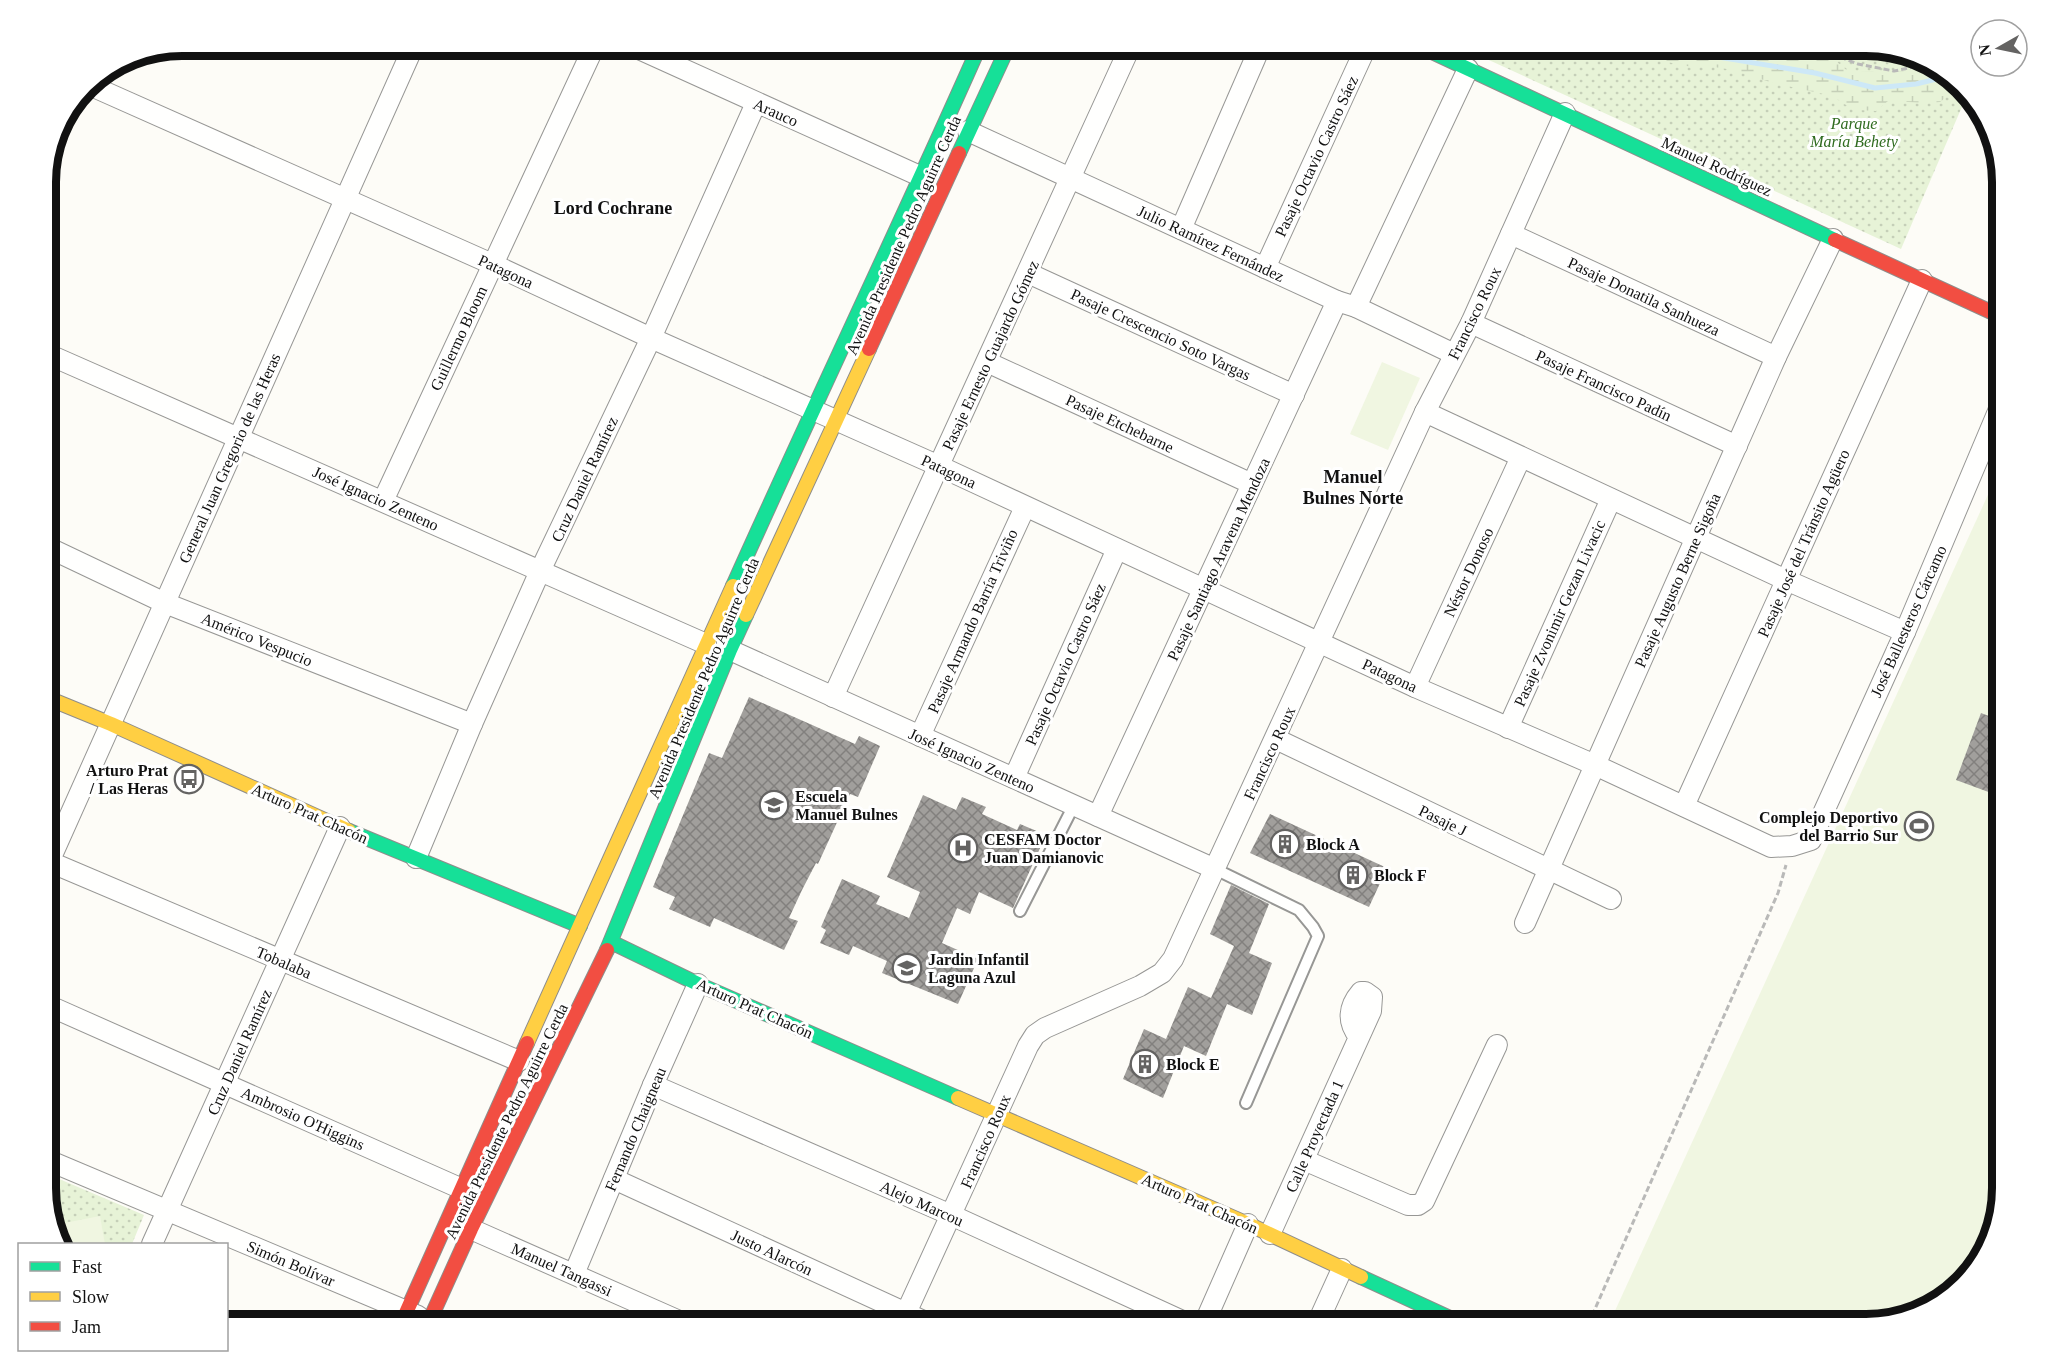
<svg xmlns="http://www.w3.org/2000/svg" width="2047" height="1369" font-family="'Times New Roman',serif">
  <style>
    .green { fill: url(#green-dots) }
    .wetland { fill: url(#wetland-marsh) }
    .pitch { fill: #f0f6e1 }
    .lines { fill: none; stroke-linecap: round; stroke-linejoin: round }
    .stream { stroke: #cde8f7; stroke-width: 5 }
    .building { fill: url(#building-cross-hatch) }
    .lane-casing { stroke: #979795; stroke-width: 14 }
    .street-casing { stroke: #979795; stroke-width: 22 }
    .fast-casing { stroke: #8e8d8b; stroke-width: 16 }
    .slow-casing { stroke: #8e8d8b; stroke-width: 16 }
    .jam-casing { stroke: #8e8d8b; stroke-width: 16 }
    .path { stroke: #b9b9b8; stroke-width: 3; stroke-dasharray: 6 3; stroke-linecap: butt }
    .lane { stroke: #fffffe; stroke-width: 10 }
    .street { stroke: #fffffe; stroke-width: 20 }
    .fast { stroke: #16e098; stroke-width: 14 }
    .slow { stroke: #ffcf43; stroke-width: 14 }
    .jam { stroke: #f24e42; stroke-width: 14 }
    .labels { text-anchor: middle; stroke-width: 6; stroke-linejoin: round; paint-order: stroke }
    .street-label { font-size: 16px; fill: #111; stroke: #fff }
    .park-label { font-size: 16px; font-style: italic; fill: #2f6b1f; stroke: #fff }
    .poi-label { font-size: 16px; font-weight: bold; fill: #111; stroke: #fff; text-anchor: start }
    .neighbourhood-label { font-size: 18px; font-weight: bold; fill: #111; stroke: #fff }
    .rim { fill: none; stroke: #111; stroke-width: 8 }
  </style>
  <defs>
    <pattern id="green-dots" width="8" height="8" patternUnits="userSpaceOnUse" patternTransform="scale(1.5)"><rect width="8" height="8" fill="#e7f3d7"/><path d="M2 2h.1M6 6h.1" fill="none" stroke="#c5cfb8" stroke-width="1.8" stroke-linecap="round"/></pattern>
    <pattern id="wetland-marsh" width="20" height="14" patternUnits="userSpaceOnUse" patternTransform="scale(1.5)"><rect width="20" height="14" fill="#e7f3d7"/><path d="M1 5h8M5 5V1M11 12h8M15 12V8" fill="none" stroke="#c5cfb8"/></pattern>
    <pattern id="building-cross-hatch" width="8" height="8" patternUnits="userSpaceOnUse" patternTransform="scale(1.5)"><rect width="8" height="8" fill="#a19f9c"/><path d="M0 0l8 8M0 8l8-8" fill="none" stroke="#82807e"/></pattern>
  </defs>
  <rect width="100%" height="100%" fill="#fdfcf7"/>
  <g class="green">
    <polygon points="1456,45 1866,45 1942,68 1967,95 1901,249"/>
    <polygon points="45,1173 144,1215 132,1244 60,1244 45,1196"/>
  </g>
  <polygon class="wetland" points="1611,45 1787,46 1803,50 1825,52 1849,72 1905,71 1927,74 1937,67 1942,68 1959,87 1940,102 1928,103 1888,101 1876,111 1858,110 1844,104 1833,96 1773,83 1733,70 1708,66 1692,67 1662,61 1638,51"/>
  <g class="pitch">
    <polygon points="1382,362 1420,378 1388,450 1350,434"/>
    <polygon points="2002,464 2002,1188 1979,1264 1926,1310 1866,1324 1638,1324 1614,1313"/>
    <polygon points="100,1216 105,1244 60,1244 54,1225"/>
  </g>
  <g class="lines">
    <polyline class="stream" points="1674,45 1694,53 1815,73 1875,88 1916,84 1949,76"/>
  </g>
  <g class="building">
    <polygon points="749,697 855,744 859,736 880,746 858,797 850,794 818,864 816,863 802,890 789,918 798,921 784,950 714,918 710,927 669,909 675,897 653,887 709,753 722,758"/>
    <polygon points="1981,713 2002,721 2002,797 1956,780"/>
    <polygon points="923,795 956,810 962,797 986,807 982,814 1017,830 1020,824 1046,835 1013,908 979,892 970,914 957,908 942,943 978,959 958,1004 882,973 887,961 853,946 849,955 820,943 826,930 821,927 842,879 880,896 876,904 909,918 920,892 887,877"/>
    <polygon points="1270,814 1387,868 1369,907 1250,853"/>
    <polygon points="1231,885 1269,904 1249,953 1272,963 1252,1015 1227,1004 1206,1056 1184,1046 1163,1098 1123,1079 1144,1029 1166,1039 1188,987 1211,998 1234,946 1210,934"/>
  </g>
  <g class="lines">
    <g class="lane-casing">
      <g id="lane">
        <polyline points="1215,869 1299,910 1313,927 1318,936 1246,1103"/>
        <polyline points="1020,911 1074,805"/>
      </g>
    </g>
    <g class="street-casing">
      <g id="street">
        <polyline points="630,45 922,177"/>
        <polyline points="87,84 492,264 651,338 939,466 1415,687 1595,765 1771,847 1792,846 1811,840 1905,632 2002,402"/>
        <polyline points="968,131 1337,301 1356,307 1454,354"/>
        <polyline points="1181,229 1261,45"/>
        <polyline points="1511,234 1776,357"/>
        <polyline points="1265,268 1367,45"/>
        <polyline points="1028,273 1294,395"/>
        <polyline points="1356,307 1468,69"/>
        <polyline points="1471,323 1737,446"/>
        <polyline points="45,353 706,644"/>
        <polyline points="987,362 1252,484"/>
        <polyline points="1425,412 1786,580 1905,632"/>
        <polyline points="383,501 595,45"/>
        <polyline points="45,546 165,603 472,724"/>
        <polyline points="730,650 1215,869"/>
        <polyline points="1415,687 1521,457"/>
        <polyline points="833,697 1131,45"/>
        <polyline points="1508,728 1611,499"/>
        <polyline points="920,736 1025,507"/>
        <polyline points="1276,739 1611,899"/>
        <polyline points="1014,778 1117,549"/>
        <polyline points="1684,806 1922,280"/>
        <polyline points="1098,816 1337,301"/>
        <polyline points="416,858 472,724 540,571 651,338 756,103"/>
        <polyline points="50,862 519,1061"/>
        <polyline points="45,871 414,45"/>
        <polyline points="1525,923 1776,357 1833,239"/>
        <polyline points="45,1004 462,1189"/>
        <polyline points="653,1085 951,1215 1189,1324"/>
        <polyline points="45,1159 418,1316"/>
        <polyline points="1304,1160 1408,1205 1418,1205 1424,1201 1497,1045"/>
        <polyline points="614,1179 930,1324"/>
        <polyline points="471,1229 686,1324"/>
        <path d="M1270,1234L1371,1011L1372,997L1365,992H1361C1348,1007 1347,1022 1359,1037"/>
        <polyline points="152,1244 340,827"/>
        <polyline points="574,1274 653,1085 698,984"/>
        <polyline points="901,1324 1028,1046 1035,1035 1045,1028 1140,986 1162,973 1173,959 1425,412 1471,323 1565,113"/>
        <polyline points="1204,1324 1248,1224"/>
        <polyline points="1317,1324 1342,1269"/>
      </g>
    </g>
    <g class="fast-casing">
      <g id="fast">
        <polyline points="1417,45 1835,240"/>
        <polyline points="959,153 1009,45"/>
        <path d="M733,586C814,405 900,226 980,45"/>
        <polyline points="349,831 580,926"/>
        <polyline points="611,942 698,984 958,1098"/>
        <polyline points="607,950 730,650 746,615"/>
        <polyline points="1361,1277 1463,1324"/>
      </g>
    </g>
    <g class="slow-casing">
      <g id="slow">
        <polyline points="746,615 869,349"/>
        <polyline points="45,697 111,724 349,831"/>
        <polyline points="527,1043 733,586"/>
        <polyline points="958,1098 1248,1224 1361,1277"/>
      </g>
    </g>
    <g class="jam-casing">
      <g id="jam">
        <polyline points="1835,240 2002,317"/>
        <polyline points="869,349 959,153"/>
        <polyline points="401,1324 527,1043"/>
        <polyline points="428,1324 471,1229 607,950"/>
      </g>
    </g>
    <g class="path">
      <polyline points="1798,45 1834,51 1845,59 1858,64 1894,71 1919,66 1921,62"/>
      <polyline points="1590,1324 1591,1318 1778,893 1786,865"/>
    </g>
    <use href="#lane" class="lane"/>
    <use href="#street" class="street"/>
    <use href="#fast" class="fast"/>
    <use href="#slow" class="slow"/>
    <use href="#jam" class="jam"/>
  </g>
  <defs>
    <g id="bus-ring" transform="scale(1.5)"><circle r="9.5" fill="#fff" stroke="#646362" stroke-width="1.5"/><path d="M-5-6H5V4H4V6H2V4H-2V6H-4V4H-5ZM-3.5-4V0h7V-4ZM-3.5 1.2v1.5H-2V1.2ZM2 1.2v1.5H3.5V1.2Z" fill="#646362"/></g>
    <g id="school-ring" transform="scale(1.5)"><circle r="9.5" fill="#fff" stroke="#646362" stroke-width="1.5"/><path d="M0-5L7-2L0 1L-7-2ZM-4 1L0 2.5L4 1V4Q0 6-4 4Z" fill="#646362"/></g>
    <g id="stadium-ring" transform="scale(1.5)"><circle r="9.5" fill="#fff" stroke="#646362" stroke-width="1.5"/><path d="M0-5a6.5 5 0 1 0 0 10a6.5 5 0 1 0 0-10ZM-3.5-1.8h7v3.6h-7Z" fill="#646362"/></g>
    <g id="building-ring" transform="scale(1.5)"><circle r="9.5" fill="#fff" stroke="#646362" stroke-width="1.5"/><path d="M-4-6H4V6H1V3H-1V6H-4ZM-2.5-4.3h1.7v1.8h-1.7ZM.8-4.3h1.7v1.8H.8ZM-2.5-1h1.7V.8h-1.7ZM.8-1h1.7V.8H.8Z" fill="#646362"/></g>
    <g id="hospital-ring" transform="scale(1.5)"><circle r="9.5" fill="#fff" stroke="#646362" stroke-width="1.5"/><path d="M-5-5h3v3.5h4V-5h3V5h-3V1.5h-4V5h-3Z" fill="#646362"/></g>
  </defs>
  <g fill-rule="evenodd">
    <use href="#bus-ring" x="189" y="779"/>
    <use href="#school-ring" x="774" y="805"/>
    <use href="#stadium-ring" x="1919" y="826"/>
    <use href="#building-ring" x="1285" y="844"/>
    <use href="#hospital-ring" x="963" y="848"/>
    <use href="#building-ring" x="1353" y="875"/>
    <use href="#school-ring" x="907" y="968"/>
    <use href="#building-ring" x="1145" y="1064"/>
  </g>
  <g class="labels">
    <g class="street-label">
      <text transform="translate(776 112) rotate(24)" y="6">Arauco</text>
      <text transform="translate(1316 156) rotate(-65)" y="6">Pasaje Octavio Castro Sáez</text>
      <text transform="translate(1717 166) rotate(25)" y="6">Manuel Rodríguez</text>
      <text transform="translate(903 235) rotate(-66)" y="6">Avenida Presidente Pedro Aguirre Cerda</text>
      <text transform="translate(1211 243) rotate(25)" y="6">Julio Ramírez Fernández</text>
      <text transform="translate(506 271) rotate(25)" y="6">Patagona</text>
      <text transform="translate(1644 296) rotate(25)" y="6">Pasaje Donatila Sanhueza</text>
      <text transform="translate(1474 313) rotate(-64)" y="6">Francisco Roux</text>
      <text transform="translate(1161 334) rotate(25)" y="6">Pasaje Crescencio Soto Vargas</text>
      <text transform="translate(458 338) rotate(-65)" y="6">Guillermo Bloom</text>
      <text transform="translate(990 355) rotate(-65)" y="6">Pasaje Ernesto Guajardo Gómez</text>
      <text transform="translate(1604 385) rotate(25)" y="6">Pasaje Francisco Padín</text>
      <text transform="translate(1120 423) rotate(25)" y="6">Pasaje Etchebarne</text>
      <text transform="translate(229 458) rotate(-66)" y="6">General Juan Gregorio de las Heras</text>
      <text transform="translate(949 471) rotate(25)" y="6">Patagona</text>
      <text transform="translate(584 479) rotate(-65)" y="6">Cruz Daniel Ramírez</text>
      <text transform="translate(376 498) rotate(24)" y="6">José Ignacio Zenteno</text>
      <text transform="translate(1803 543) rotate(-66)" y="6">Pasaje José del Tránsito Agüero</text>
      <text transform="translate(1218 559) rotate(-65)" y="6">Pasaje Santiago Aravena Mendoza</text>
      <text transform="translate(1468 572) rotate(-65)" y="6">Néstor Donoso</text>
      <text transform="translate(1677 580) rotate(-66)" y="6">Pasaje Augusto Berne Sigoña</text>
      <text transform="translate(1559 613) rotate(-66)" y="6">Pasaje Zvonimir Gezan Livacic</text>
      <text transform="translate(972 621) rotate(-66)" y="6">Pasaje Armando Barría Triviño</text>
      <text transform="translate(1908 621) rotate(-66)" y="6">José Ballesteros Cárcamo</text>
      <text transform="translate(257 639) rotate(22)" y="6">Américo Vespucio</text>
      <text transform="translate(1065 664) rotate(-66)" y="6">Pasaje Octavio Castro Sáez</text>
      <text transform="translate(1390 675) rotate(25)" y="6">Patagona</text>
      <text transform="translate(703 678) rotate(-67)" y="6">Avenida Presidente Pedro Aguirre Cerda</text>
      <text transform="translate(1269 753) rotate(-65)" y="6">Francisco Roux</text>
      <text transform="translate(972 760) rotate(24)" y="6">José Ignacio Zenteno</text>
      <text transform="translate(310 813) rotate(24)" y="6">Arturo Prat Chacón</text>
      <text transform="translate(1443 820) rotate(26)" y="6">Pasaje J</text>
      <text transform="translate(284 962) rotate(23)" y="6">Tobalaba</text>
      <text transform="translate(755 1008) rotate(24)" y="6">Arturo Prat Chacón</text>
      <text transform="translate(239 1052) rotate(-66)" y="6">Cruz Daniel Ramírez</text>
      <text transform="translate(303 1118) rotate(24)" y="6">Ambrosio O'Higgins</text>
      <text transform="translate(506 1121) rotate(-64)" y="6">Avenida Presidente Pedro Aguirre Cerda</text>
      <text transform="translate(635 1129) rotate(-67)" y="6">Fernando Chaigneau</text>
      <text transform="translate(1314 1136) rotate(-66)" y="6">Calle Proyectada 1</text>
      <text transform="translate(985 1141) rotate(-66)" y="6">Francisco Roux</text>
      <text transform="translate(922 1203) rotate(24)" y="6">Alejo Marcou</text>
      <text transform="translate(1200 1203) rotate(24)" y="6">Arturo Prat Chacón</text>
      <text transform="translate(772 1252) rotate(25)" y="6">Justo Alarcón</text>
      <text transform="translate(291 1263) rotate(23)" y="6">Simón Bolívar</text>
      <text transform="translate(562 1269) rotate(24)" y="6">Manuel Tangassi</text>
    </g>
    <g class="park-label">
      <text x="1854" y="129">Parque<tspan x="1854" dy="18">María Behety</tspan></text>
    </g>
    <g class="poi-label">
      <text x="168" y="776" text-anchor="end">Arturo Prat<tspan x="168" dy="18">/ Las Heras</tspan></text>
      <text x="795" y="802">Escuela<tspan x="795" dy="18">Manuel Bulnes</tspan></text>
      <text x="1898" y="823" text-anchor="end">Complejo Deportivo<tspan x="1898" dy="18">del Barrio Sur</tspan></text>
      <text x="984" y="845">CESFAM Doctor<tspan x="984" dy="18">Juan Damianovic</tspan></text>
      <text x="1306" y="850">Block A</text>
      <text x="1374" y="881">Block F</text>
      <text x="928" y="965">Jardin Infantil<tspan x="928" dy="18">Laguna Azul</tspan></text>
      <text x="1166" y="1070">Block E</text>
    </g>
    <g class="neighbourhood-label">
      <text x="613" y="214">Lord Cochrane</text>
      <text x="1353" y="483">Manuel<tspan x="1353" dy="21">Bulnes Norte</tspan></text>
    </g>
  </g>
  <path d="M0 0H2047V1369H0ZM182 56H1866A126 126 0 0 1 1992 182V1188A126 126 0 0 1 1866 1314H182A126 126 0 0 1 56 1188V182A126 126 0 0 1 182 56Z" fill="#fff" fill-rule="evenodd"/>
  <path class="rim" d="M182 56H1866A126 126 0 0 1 1992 182V1188A126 126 0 0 1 1866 1314H182A126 126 0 0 1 56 1188V182A126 126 0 0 1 182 56Z"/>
  <rect x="18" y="1243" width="210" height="108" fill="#ffffff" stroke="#a0a0a0" stroke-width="1.5"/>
  <rect x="30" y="1262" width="30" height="9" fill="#16e098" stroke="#a0a0a0" stroke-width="1.5"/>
  <text x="72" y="1273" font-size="18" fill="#111111">Fast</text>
  <rect x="30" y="1292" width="30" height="9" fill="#ffcf43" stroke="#a0a0a0" stroke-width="1.5"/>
  <text x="72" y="1303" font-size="18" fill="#111111">Slow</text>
  <rect x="30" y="1322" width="30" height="9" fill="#f24e42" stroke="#a0a0a0" stroke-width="1.5"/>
  <text x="72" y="1333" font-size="18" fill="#111111">Jam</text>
  <g transform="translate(1999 48) rotate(261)"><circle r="28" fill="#ffffff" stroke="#a0a0a0" stroke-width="1.5"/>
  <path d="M0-4.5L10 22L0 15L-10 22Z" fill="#646362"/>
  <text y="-9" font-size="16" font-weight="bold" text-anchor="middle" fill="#111111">N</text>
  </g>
</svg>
